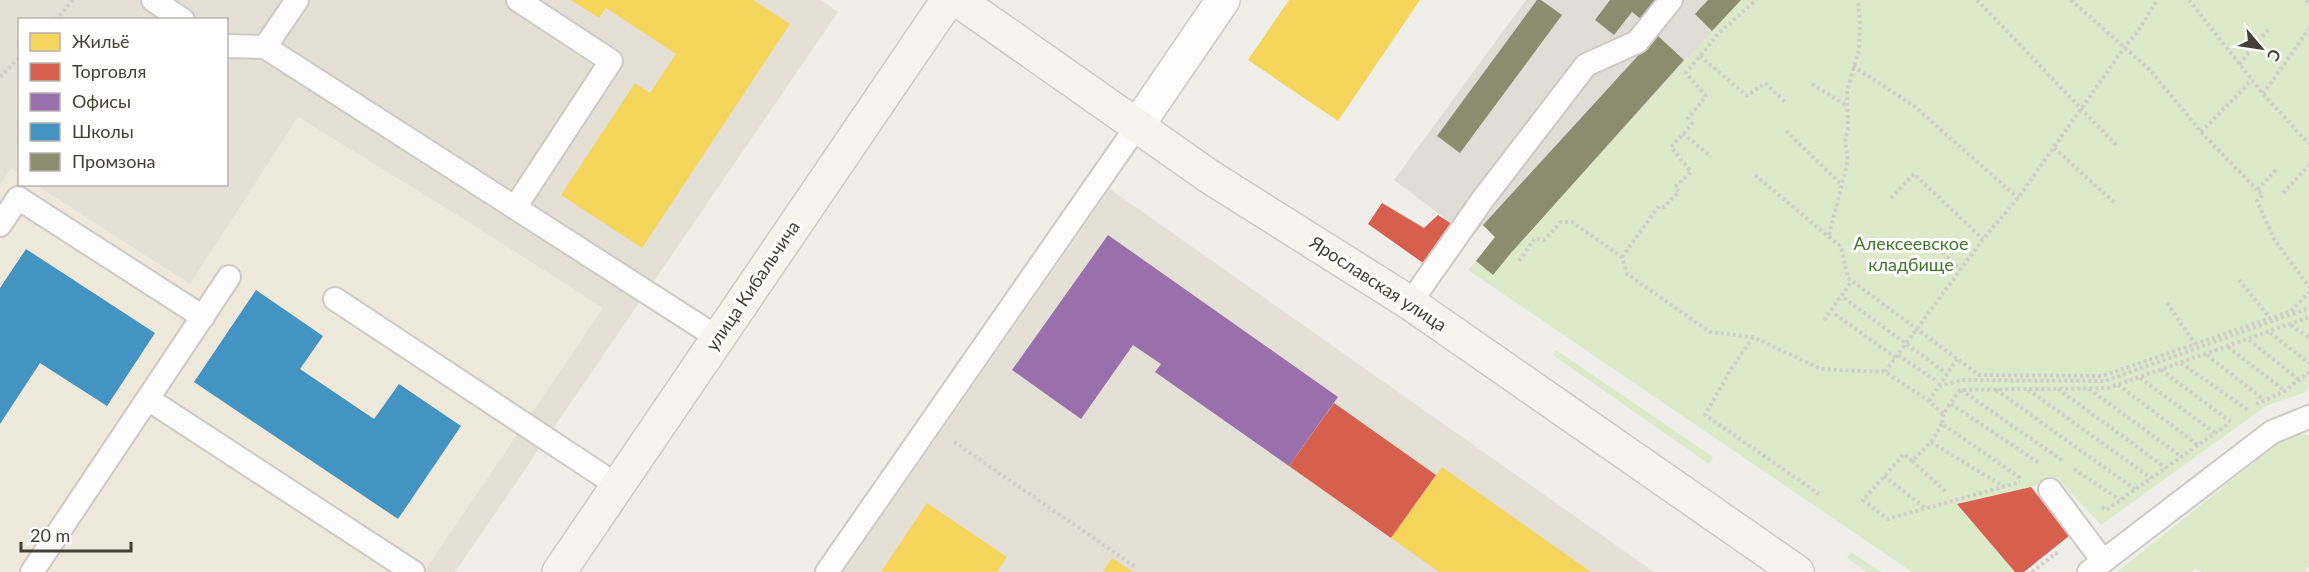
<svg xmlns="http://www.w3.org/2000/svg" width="2309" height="572" font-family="Lato,sans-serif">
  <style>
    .residential { fill: #e4e0d6; fill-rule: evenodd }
    .industrial { fill: #e0ddd7 }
    .education { fill: #eee9db }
    .green { fill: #dceac9 }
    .homes { fill: #f6d55c }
    .shops { fill: #d6604d }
    .offices { fill: #9970ab }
    .schools { fill: #4393c3 }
    .industry { fill: #8c8c6e }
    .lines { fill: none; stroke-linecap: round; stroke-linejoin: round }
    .lane-casing { stroke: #cccac5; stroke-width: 26 }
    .street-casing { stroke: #cccac5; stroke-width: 36 }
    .secondary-casing { stroke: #cecbc0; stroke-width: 36 }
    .path { stroke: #d1ceca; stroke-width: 4; stroke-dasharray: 3 3; stroke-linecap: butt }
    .lane { stroke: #fdfcfc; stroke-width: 22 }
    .street { stroke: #fdfcfc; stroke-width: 33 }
    .secondary { stroke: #f6f4ee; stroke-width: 33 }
    .labels { text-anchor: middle; stroke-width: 6; stroke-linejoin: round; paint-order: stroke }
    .park-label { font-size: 18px; fill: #427629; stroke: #fff }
    .street-label { font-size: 18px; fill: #454035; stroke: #fff }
  </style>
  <rect width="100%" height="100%" fill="#f0eee9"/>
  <g class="residential">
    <path d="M0,0H821L838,12L455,572H0ZM20,20H226V184H20Z"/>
    <polygon points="1110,189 1654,572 843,572"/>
  </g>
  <polygon class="industrial" points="1526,0 1741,0 1510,254 1483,225 1471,238 1394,180"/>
  <polygon class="education" points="298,117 475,226 603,308 424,572 0,572 0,185 11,168 19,174 20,184 36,185 190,284"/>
  <g class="green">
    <polygon points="1741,0 2309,0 2309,388 2303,393 2266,406 2101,525 2057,478 2031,487 1958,504 2015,572 1912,572 1468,270 1476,261 1510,254"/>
    <polygon points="1556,350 1713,457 1709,464 1553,355"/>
    <polygon points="2295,435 2309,435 2309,566 2305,572 2201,572 2195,568 2192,572 2117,572 2282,440"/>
    <polygon points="1851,552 1881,572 1867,572 1847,558"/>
  </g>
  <g class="homes">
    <polygon points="571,0 753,0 790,24 642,248 561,195 635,83 650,93 676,54 606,8 599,18"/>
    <polygon points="1289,0 1420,0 1338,121 1248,60"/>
    <polygon points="1442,467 1591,572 1439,572 1391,538"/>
    <polygon points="927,503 1007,557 997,572 881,572"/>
    <polygon points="1112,558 1133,572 1103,572"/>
  </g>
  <g class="shops">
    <polygon points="1382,203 1424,228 1438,215 1452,224 1423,263 1368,224"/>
    <polygon points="1334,403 1436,475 1391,538 1289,466"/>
    <polygon points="2031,487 2069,536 2024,572 2015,572 1957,504"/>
  </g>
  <polygon class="offices" points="1108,235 1338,397 1289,466 1155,372 1161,364 1133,345 1081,419 1012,370"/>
  <g class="schools">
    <polygon points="26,249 155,333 107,406 40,363 0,424 0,288"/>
    <polygon points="256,290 323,336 300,369 374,419 399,384 461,426 398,519 194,382"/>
  </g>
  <g class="industry">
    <polygon points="1537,0 1541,0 1562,15 1460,153 1437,136"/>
    <polygon points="1610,0 1656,0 1641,19 1632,12 1614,35 1595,20"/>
    <polygon points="1708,0 1741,0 1712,31 1695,14"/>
    <polygon points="1657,35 1684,60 1510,254 1493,275 1476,261 1495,237 1483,225"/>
  </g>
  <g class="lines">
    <g class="lane-casing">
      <g id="lane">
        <polyline points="153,0 183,20"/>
        <polyline points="226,46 265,47 718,338"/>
        <polyline points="265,47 297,0"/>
        <polyline points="516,206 611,61 518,0"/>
        <polyline points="0,225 18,198 203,317"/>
        <polyline points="335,299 618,486"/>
        <polyline points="1410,303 1483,199 1586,65 1637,42 1671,0"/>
        <polyline points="148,399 413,572"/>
        <polyline points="2050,490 2103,561"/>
        <polyline points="32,572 229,277"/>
        <polyline points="827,572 1137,126"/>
        <polyline points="2089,572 2272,432 2309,417"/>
      </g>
    </g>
    <g class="street-casing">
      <polyline id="street" points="1137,126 1223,0"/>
    </g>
    <g class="secondary-casing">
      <g id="secondary">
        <polyline points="958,0 1210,177 1410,303 1797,572"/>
        <polyline points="559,572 948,0"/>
      </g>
    </g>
    <g class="path">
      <polyline points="1977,0 2117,146"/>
      <polyline points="2071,0 2150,70 2201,132 2257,190"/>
      <polyline points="2189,0 2263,94 2309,144"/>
      <polyline points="2306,0 2309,3"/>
      <polyline points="55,20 73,0"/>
      <polyline points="1700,56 1747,96 1765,83 1786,103"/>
      <polyline points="2239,64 2268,30"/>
      <polyline points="1853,66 1914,106 2018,198"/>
      <polyline points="0,77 20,57"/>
      <polyline points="1812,84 1847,106"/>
      <polyline points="2263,94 2309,29"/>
      <polyline points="1786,131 1842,185"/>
      <polyline points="2201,132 2252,80"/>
      <polyline points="1683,133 1711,157"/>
      <polyline points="2054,148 2116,204"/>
      <polyline points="2276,170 2257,190 2263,195 2257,201 2274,239 2309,287"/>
      <polyline points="1755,175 1841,247 1848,278 1979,375 2102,376 2291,311 2309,292"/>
      <polyline points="2283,193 2309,165"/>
      <polyline points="1891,198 1914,174 1983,239"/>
      <polyline points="1829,235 1848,160 1845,139 1848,130 1847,91 1859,50 1860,24 1858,0"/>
      <polyline points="1929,240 1961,270"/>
      <polyline points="1622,257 1659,206 1664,207 1679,192 1675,187 1691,172 1671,147 1692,124 1688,118 1706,96 1686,73 1718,34 1756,0"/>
      <polyline points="1519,261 1535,238 1544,240 1561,222 1572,222 1622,257 1627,274 1710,332 1753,337 1821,369 1885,372 1929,401 1943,414 1960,390 2108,388 2309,317"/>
      <polyline points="2239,280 2270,318"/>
      <polyline points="1844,298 1946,373"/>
      <polyline points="2167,303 2195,344"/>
      <polyline points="1835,314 1896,358"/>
      <polyline points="1824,320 1852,281"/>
      <polyline points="2291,325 2309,338"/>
      <polyline points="2270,333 2309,363"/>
      <polyline points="1753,337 1731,369 1705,415 1819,494"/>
      <polyline points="2249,340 2299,380"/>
      <polyline points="2228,347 2285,391"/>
      <polyline points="1898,355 1935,380"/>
      <polyline points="2207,355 2263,399"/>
      <polyline points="2181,363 2248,410"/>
      <polyline points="2161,370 2231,422"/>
      <polyline points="1885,372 1983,239 2018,198 2124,48 2140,28 2157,0"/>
      <polyline points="2140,378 2215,433"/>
      <polyline points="2118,385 2198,445"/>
      <polyline points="1939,386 1963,380 2105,381 2309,308"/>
      <polyline points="2058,389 2166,468"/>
      <polyline points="2089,389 2182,457"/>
      <polyline points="1961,390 2063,461"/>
      <polyline points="1996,390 2136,490"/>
      <polyline points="2028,390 2151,478"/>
      <polyline points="1929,401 1957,359"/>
      <polyline points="1951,404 2039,463"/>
      <polyline points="2256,404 2285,391 2309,372"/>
      <polyline points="1943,414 1942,424 2022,479"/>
      <polyline points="1942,424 1931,442 1912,461 1904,454 1863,500 1888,519 2020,482"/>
      <polyline points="954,442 1137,568"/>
      <polyline points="1931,442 2004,487"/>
      <polyline points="1912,461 1947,493"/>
      <polyline points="2074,469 2120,500"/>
      <polyline points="1884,476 1925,508"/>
      <polyline points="2102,507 2106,510 2228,424"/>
      <polyline points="2032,572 2056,553 2059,557"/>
    </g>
    <use href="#lane" class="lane"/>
    <use href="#street" class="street"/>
    <use href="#secondary" class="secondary"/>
  </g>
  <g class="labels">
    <g class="park-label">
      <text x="1911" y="250">Алексеевское<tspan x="1911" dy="21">кладбище</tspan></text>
    </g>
    <g class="street-label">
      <text transform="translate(1378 284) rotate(33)" y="6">Ярославская улица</text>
      <text transform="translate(753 286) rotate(-56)" y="6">улица Кибальчича</text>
    </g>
  </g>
  <rect x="18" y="18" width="210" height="168" fill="#ffffff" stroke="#b5b3ae" stroke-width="1.5"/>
  <rect x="30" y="33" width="30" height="18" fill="#f6d55c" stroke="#b5b3ae" stroke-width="1.5"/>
  <text x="72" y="48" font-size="18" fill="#454035">Жильё</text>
  <rect x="30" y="63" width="30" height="18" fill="#d6604d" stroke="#b5b3ae" stroke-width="1.5"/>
  <text x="72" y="78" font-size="18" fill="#454035">Торговля</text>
  <rect x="30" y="93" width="30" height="18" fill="#9970ab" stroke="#b5b3ae" stroke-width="1.5"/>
  <text x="72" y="108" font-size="18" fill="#454035">Офисы</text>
  <rect x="30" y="123" width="30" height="18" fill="#4393c3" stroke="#b5b3ae" stroke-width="1.5"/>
  <text x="72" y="138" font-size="18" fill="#454035">Школы</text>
  <rect x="30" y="153" width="30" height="18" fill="#8c8c6e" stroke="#b5b3ae" stroke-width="1.5"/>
  <text x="72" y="168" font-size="18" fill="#454035">Промзона</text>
  <g transform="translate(2261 48) rotate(119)" stroke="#ffffff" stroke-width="4.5" paint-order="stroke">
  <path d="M0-4.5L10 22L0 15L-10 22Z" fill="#454035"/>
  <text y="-9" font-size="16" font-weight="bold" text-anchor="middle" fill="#454035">С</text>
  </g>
  <path d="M21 542v9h110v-9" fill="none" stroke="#454035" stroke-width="3"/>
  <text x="30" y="542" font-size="18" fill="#454035" stroke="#ffffff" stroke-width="4.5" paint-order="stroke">20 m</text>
</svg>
